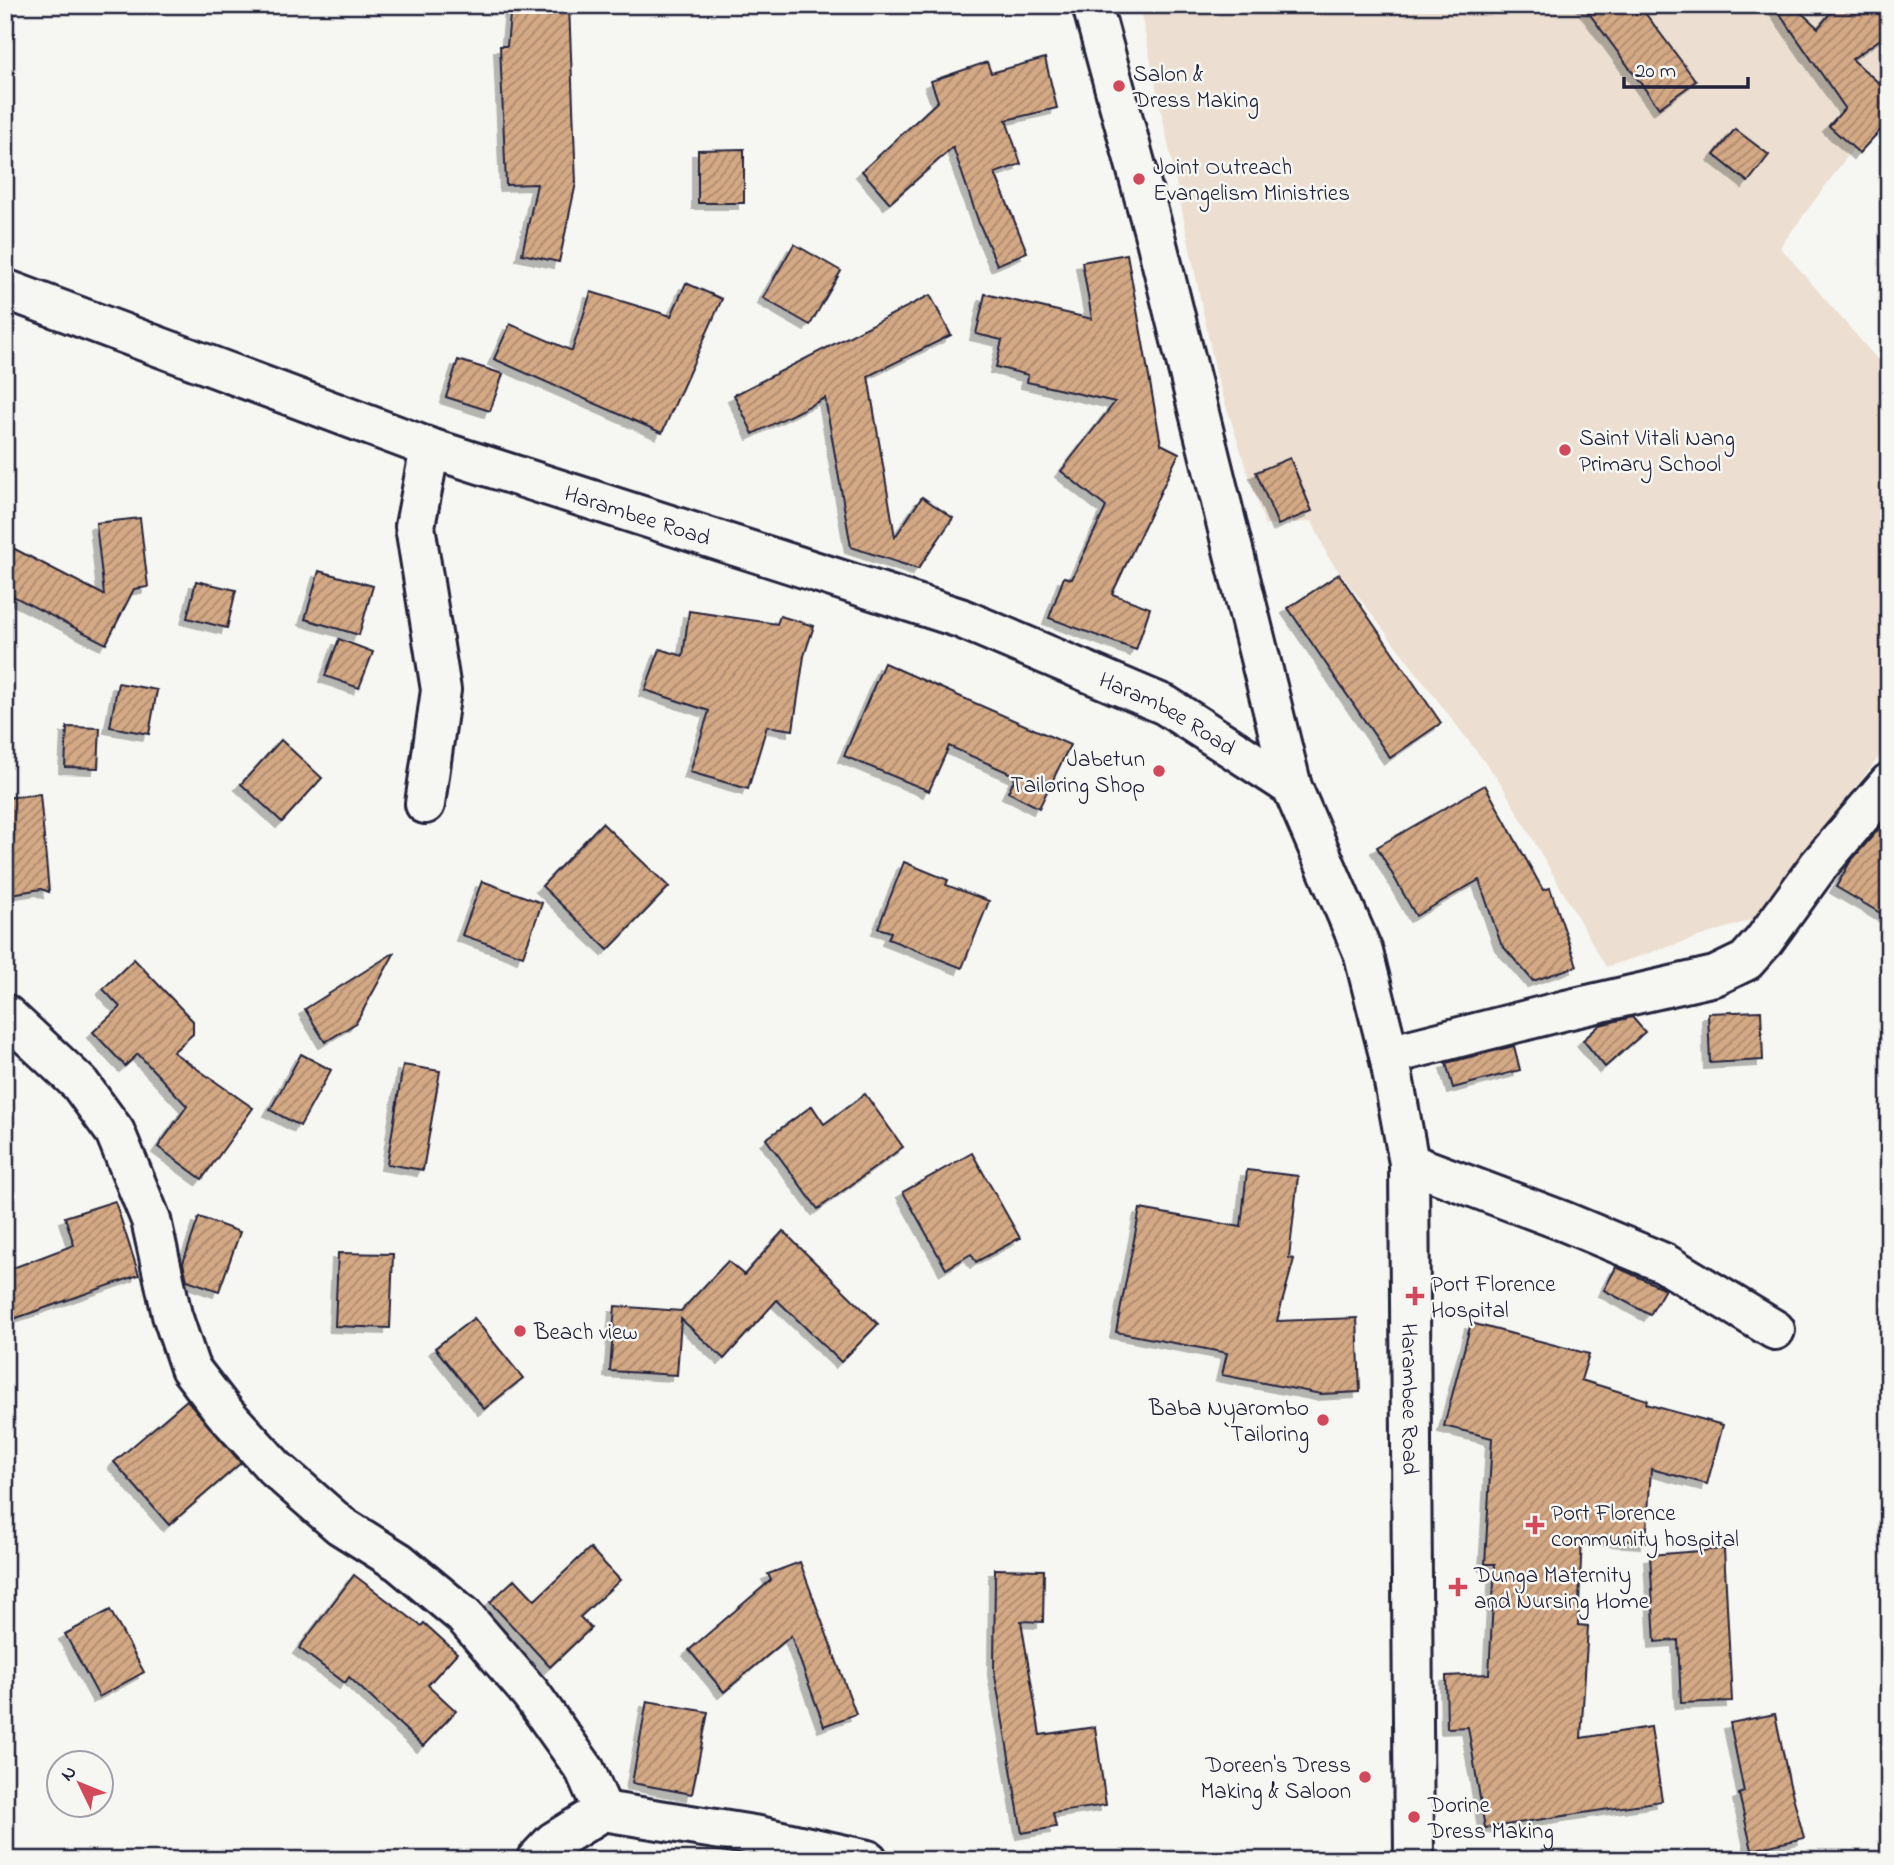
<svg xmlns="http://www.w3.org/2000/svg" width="1894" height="1865" font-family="'Indie Flower',sans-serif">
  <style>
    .built { fill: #ecdfd1 }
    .building { fill: url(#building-hatch); stroke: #22223b; stroke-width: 2; filter: url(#shadow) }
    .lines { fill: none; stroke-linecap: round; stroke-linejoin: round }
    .street-casing { stroke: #22223b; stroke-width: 44 }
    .secondary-casing { stroke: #22223b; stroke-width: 44 }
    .street { stroke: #f6f6f2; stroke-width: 38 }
    .secondary { stroke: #f6f6f2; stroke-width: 38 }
    .poi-dot { fill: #d1495b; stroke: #f6f6f2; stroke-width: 2.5 }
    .labels { text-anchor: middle; stroke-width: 5; stroke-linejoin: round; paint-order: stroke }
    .poi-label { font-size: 23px; fill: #22223b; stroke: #f6f6f2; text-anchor: start }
    .street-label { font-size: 23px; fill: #22223b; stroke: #f6f6f2 }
  </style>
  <defs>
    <pattern id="building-hatch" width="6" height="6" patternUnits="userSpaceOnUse" patternTransform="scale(1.75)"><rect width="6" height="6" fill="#d4a985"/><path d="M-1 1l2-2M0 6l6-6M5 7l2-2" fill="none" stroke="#ac896e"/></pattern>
    <filter id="shadow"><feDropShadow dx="-6" dy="6" stdDeviation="0" flood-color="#0004"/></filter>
  </defs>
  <rect width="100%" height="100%" fill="#f6f6f2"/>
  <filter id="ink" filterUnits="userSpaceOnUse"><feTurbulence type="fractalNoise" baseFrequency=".0143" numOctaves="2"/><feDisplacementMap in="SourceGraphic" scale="14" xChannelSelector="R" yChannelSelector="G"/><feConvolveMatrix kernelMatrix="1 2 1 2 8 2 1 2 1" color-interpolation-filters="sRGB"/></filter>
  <g filter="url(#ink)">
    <polygon class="built" points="1139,5 1889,5 1889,100 1780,247 1889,373 1889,744 1754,919 1606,967 1500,782 1328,557 1312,521 1265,525 1217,378"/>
    <g class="building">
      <polygon points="511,5 569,5 576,183 559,262 522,254 537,184 506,185 500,46 507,46"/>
      <polygon points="1583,5 1639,5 1696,81 1659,108"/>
      <polygon points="1779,5 1793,5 1818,28 1837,5 1889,5 1889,33 1852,59 1889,92 1889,121 1859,153 1829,126 1845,108 1776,8"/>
      <polygon points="1045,58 1057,108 1006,120 1021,164 995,173 1027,252 997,265 979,223 953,147 890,203 862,171 938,101 931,81 987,62 991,73"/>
      <polygon points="1735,129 1769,155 1748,182 1714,155"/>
      <polygon points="744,149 744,203 698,203 698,150"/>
      <polygon points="794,244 841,271 810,325 763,298"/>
      <polygon points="1127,254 1161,444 1179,453 1112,594 1150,608 1136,650 1049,618 1064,577 1072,579 1106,507 1061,471 1115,402 1027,382 1028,375 996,367 1002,340 976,334 985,294 1092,319 1082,262"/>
      <polygon points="686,283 722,299 662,433 494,359 510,324 572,351 591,292 671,316"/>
      <polygon points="930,295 951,335 868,376 895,537 922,497 953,518 918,569 851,547 825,398 753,434 734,395"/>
      <polygon points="458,360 503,374 490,411 446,397"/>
      <polygon points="1290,458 1312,511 1278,525 1256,472"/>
      <polygon points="140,518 148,587 134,589 106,644 5,592 5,544 104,595 96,523"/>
      <polygon points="319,571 373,586 359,635 305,619"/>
      <polygon points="1339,574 1441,723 1390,758 1288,608"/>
      <polygon points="196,581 236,590 227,628 187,618"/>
      <polygon points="689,611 777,624 780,616 814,626 804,656 793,730 767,726 748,789 690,772 709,711 645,690 660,649 683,656"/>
      <polygon points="339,639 373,652 359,688 325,676"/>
      <polygon points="884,663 1070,745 1039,808 1008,792 1016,776 949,746 929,791 844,756"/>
      <polygon points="118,683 157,690 149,734 110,727"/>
      <polygon points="67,727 100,728 98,768 65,767"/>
      <polygon points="281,740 322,778 282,822 241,784"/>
      <polygon points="1485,785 1543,890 1550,888 1577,966 1533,981 1501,944 1479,880 1416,916 1377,847"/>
      <polygon points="40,794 49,892 41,889 5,895 5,798"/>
      <polygon points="1889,817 1889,918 1836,887 1850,862"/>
      <polygon points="602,823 669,887 608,950 542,886"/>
      <polygon points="904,862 948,880 946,885 989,901 962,968 888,939 891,932 878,928"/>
      <polygon points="482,881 542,903 523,956 462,935"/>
      <polygon points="395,952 356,1023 325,1042 305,1009"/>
      <polygon points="134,959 193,1021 193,1034 173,1052 253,1108 202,1179 158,1147 187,1106 138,1054 125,1066 93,1032 120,1007 103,989"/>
      <polygon points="1761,1011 1763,1060 1710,1063 1708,1013"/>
      <polygon points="1632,1017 1645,1032 1605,1067 1583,1040 1600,1025"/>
      <polygon points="1514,1046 1520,1070 1453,1088 1446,1063"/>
      <polygon points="301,1054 331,1070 300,1126 270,1110"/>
      <polygon points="403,1065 440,1071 423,1170 387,1164"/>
      <polygon points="865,1094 903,1147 818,1209 766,1139 812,1106 824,1124"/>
      <polygon points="972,1153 1020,1238 976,1262 971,1254 946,1269 903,1192"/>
      <polygon points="1247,1170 1298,1176 1289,1258 1294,1259 1277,1321 1357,1318 1360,1392 1321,1394 1222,1375 1227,1353 1116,1332 1140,1209 1241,1227"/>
      <polygon points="115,1201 139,1275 5,1322 5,1271 74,1245 65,1217"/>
      <polygon points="199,1217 240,1232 219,1291 187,1280 183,1263"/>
      <polygon points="783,1231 878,1324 841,1362 777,1300 724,1359 681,1319 677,1375 610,1371 615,1306 681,1311 728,1261 744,1275"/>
      <polygon points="338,1253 393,1254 390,1328 335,1326"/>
      <polygon points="1616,1267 1665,1289 1650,1315 1604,1290"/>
      <polygon points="474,1318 523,1378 484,1409 435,1348"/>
      <polygon points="1471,1323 1589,1354 1581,1380 1647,1400 1646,1404 1723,1425 1707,1484 1651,1469 1646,1542 1582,1538 1578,1625 1588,1626 1581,1738 1651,1727 1662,1801 1485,1828 1468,1727 1447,1728 1446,1676 1489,1674 1495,1564 1485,1564 1492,1438 1444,1426"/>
      <polygon points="187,1400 241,1463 169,1525 114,1462"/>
      <polygon points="590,1548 620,1580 580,1617 591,1628 550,1667 490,1602 515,1579 535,1600"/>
      <polygon points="1724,1549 1732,1701 1681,1703 1678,1640 1655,1642 1650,1555"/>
      <polygon points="800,1562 856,1714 824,1726 791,1636 724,1692 689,1650 771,1580 768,1574"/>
      <polygon points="995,1569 1044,1570 1043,1622 1021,1621 1040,1735 1095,1727 1106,1805 1053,1813 1056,1827 1022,1833 994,1670"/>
      <polygon points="354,1575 421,1626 424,1623 457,1653 428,1685 456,1711 423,1746 349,1677 345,1683 299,1648"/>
      <polygon points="110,1610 144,1672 99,1697 65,1634"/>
      <polygon points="647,1701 708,1712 692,1794 632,1783"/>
      <polygon points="1775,1714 1789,1781 1804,1838 1752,1850 1739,1794 1744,1792 1730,1723"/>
    </g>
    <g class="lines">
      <g class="street-casing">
        <g id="street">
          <polyline points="425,804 441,690 415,526 430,448"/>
          <polyline points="5,1014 80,1084 115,1132 151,1220 172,1315 190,1368 224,1412 275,1468 340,1525 399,1562 464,1616 531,1694 585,1770 603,1811"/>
          <polyline points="1389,1055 1566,1010 1715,976 1746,961 1763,942 1819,865 1889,783"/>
          <polyline points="1409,1163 1563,1221 1664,1263 1775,1330"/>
          <polyline points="536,1860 553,1842 603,1811 759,1836 868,1860"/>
        </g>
      </g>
      <g class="secondary-casing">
        <g id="secondary">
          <polyline points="1092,5 1156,240 1292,787"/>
          <path id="s1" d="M5,289L430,448L960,618L1165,705L1292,787L1363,952L1389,1055L1409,1163L1414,1860"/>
        </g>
      </g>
      <use href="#street" class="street"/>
      <use href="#secondary" class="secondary"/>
    </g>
  </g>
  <g class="poi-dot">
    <circle cx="1119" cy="86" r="7"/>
    <circle cx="1139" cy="179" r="7"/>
    <circle cx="1565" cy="450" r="7"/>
    <circle cx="1159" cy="771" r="7"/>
    <path d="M1411.5 1285.5h7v7h7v7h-7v7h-7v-7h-7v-7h7z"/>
    <circle cx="520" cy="1331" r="7"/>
    <circle cx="1323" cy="1420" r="7"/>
    <path d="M1531.5 1514.5h7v7h7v7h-7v7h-7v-7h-7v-7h7z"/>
    <path d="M1454.5 1576.5h7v7h7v7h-7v7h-7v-7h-7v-7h7z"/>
    <circle cx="1365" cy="1777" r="7"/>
    <circle cx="1414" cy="1817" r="7"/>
  </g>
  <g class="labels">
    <g class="poi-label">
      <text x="1133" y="81">Salon &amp;<tspan x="1133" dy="26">Dress Making</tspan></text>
      <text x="1153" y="174">Joint Outreach<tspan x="1153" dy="26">Evangelism Ministries</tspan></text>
      <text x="1579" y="445">Saint Vitali Nang<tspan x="1579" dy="26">Primary School</tspan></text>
      <text x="1145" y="766" text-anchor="end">Jabetun<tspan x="1145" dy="26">Tailoring Shop</tspan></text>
      <text x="1431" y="1291">Port Florence<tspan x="1431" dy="26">Hospital</tspan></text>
      <text x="534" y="1339">Beach view</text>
      <text x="1309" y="1415" text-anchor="end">Baba Nyarombo<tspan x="1309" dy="26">Tailoring</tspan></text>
      <text x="1551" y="1520">Port Florence<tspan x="1551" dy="26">community hospital</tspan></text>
      <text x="1474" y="1582">Dunga Maternity<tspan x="1474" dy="26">and Nursing Home</tspan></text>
      <text x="1351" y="1772" text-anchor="end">Doreen's Dress<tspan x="1351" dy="26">Making &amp; Saloon</tspan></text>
      <text x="1428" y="1812">Dorine<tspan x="1428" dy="26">Dress Making</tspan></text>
    </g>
    <g class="street-label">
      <text dy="8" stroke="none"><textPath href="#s1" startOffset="672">Harambee Road</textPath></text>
      <text dy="8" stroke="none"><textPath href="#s1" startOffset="1239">Harambee Road</textPath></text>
      <text dy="8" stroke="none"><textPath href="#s1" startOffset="2016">Harambee Road</textPath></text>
    </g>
  </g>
  <rect width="1894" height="1865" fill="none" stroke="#f6f6f2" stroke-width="28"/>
  <rect x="14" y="14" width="1866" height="1837" fill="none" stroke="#22223b" stroke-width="2.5" filter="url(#ink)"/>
  <g transform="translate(80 1784) rotate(313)"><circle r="33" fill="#f6f6f2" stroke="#a1a1a9" stroke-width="2"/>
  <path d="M0-5L12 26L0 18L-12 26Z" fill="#d1495b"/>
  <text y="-10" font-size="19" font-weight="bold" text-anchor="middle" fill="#22223b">N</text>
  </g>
  <path d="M1624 77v10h124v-10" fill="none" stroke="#22223b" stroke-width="3.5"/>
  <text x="1635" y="77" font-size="21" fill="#22223b" stroke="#f6f6f2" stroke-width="5" paint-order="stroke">20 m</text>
</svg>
